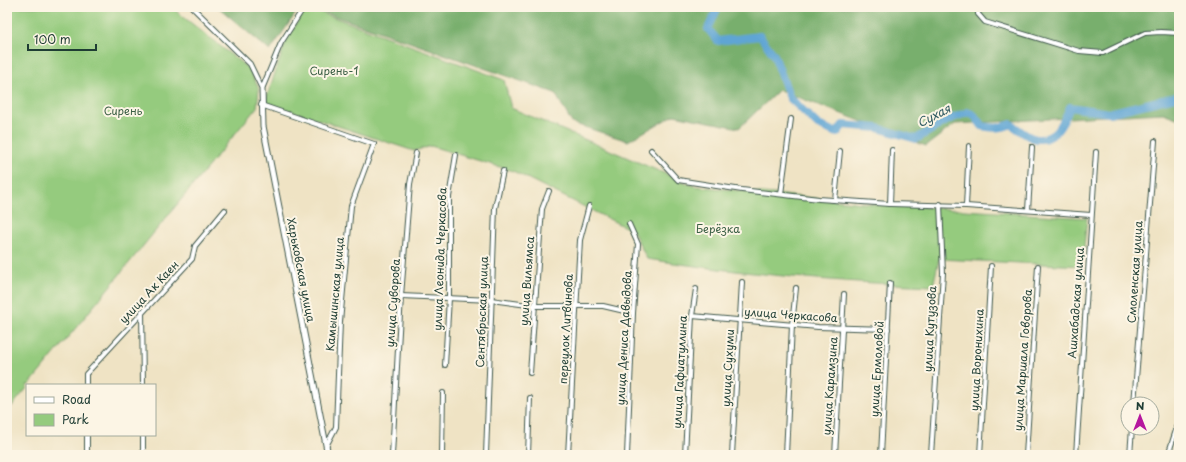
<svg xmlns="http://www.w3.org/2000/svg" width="1186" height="462" font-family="'Playpen Sans',sans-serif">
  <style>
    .green { fill: #95cb7e; stroke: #5a8459 }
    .forest { fill: #78af6d; stroke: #4c7650 }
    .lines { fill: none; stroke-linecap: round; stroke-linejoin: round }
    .river { stroke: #5ea5d4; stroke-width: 8 }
    .minor-casing { stroke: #3e564a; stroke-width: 6 }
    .tertiary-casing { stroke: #3e564a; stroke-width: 7 }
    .minor { stroke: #fff; stroke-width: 4 }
    .tertiary { stroke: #fff; stroke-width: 5 }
    .labels { text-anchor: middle; stroke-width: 4; stroke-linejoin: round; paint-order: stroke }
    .park-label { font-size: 11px; fill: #3c6046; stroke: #fcf5e5 }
    .street-label { font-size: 11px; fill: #1f3d34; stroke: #fcf5e5 }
    .water-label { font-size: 12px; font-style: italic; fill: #325c64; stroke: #fcf5e5 }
  </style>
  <rect width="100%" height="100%" fill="#fcf5e5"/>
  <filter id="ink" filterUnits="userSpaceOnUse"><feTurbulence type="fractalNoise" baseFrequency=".025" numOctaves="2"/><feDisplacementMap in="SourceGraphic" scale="8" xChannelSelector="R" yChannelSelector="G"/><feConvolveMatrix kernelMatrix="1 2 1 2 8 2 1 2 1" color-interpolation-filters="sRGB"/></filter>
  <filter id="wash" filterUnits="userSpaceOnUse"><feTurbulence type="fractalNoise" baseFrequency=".012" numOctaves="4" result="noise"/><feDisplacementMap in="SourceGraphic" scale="16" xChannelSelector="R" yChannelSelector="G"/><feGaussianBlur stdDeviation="0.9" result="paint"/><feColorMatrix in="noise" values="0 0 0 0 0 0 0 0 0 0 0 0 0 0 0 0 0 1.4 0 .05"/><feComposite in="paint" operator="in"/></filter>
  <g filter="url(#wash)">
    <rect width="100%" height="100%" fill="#efe3c4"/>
    <g class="green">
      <polygon points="7,7 171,7 249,69 259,89 257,107 29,385 27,385 27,388 7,412"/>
      <path d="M306,7L504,80L511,108L694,186L873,204L1087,218L1082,266L939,259L933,286C837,282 742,274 647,259L633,231L513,171L431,146L414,151L265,102L286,41Z"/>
    </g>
    <g class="forest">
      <polygon points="218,7 300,7 270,51"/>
      <polygon points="309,7 1179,7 1179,119 1163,113 955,124 926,146 779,90 739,128 674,115 628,141 572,123 555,93"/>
    </g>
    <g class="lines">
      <path class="river" d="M718,7L708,29L718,41L760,36L774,55L790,98L818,125L837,133L843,125L878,128L916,139L948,120L968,112L974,115L982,126C992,128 1001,129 1011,124C1017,128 1026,136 1033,138C1055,144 1063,123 1070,107L1109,113L1179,96"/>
    </g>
  </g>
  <g filter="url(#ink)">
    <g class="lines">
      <g class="minor-casing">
        <g id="minor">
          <polyline points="192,7 250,64 262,89"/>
          <polyline points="978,7 978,14 985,22 1079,51 1103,53 1145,33 1161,32 1179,33"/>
          <polyline points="262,89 281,43 304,7"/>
          <polyline points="261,105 374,144 351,206 340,322 336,427 326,446"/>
          <polyline points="651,150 678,180 742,190 819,199 890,204 966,206 1091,215"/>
          <polyline points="781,194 791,119"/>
          <polyline points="835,200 840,151"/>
          <polyline points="890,204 892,150"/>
          <polyline points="966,206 969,146"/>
          <polyline points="1028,210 1032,147"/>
          <polyline points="401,296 491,300 535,306 603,306 633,313"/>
          <polyline points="142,311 143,385"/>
          <polyline points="692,316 818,327 888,329"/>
          <polyline points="445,365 449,298 449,197 456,155"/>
          <polyline points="530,373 542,209 549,191"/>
          <polyline points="86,385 86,374 192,259 195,246 225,210"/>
          <polyline points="1134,404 1155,141"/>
          <polyline points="87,435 87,455"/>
          <polyline points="143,435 143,455"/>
          <polyline points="392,455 401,296 410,184 416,153"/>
          <polyline points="442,455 443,393"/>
          <polyline points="486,455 495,208 503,171"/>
          <polyline points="528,455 530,398"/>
          <polyline points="568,455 580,240 589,206"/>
          <polyline points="627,455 633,313 638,244 629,224"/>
          <polyline points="685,455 692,316 696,289"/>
          <polyline points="732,455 742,282"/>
          <polyline points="786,455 792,325 796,288"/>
          <polyline points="835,455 844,294"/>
          <polyline points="881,455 890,283"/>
          <polyline points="931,455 943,273 940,204"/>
          <polyline points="980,455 991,266"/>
          <polyline points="1026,455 1038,266"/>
          <polyline points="1076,455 1096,152"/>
          <polyline points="1130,455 1132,428"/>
          <polyline points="1168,455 1179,421"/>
        </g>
      </g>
      <g class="tertiary-casing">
        <polyline id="tertiary" points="262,89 263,126 328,455"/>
      </g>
      <use href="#minor" class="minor"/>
      <use href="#tertiary" class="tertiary"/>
    </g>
  </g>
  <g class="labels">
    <g class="park-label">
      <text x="334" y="75">Сирень-1</text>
      <text x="123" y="115">Сирень</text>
      <text x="718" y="233">Берёзка</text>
    </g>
    <g class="street-label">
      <text transform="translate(440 259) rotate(-88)" y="4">улица Леонида Черкасова</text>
      <text transform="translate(301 270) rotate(79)" y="4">Харьковская улица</text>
      <text transform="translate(1135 272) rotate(-86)" y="4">Смоленская улица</text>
      <text transform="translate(527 281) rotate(-86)" y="4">улица Вильямса</text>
      <text transform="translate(149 292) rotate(-47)" y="4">улица Ак Каен</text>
      <text transform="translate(335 294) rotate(-85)" y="4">Камышинская улица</text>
      <text transform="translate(393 303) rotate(-86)" y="4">улица Суворова</text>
      <text transform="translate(1076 303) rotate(-86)" y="4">Ашхабадская улица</text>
      <text transform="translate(482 312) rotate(-88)" y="4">Сентябрьская улица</text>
      <text transform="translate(791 315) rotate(4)" y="4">улица Черкасова</text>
      <text transform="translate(566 329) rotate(-87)" y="4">переулок Литвинова</text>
      <text transform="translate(930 329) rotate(-87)" y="4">улица Кутузова</text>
      <text transform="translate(624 338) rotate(-87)" y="4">улица Дениса Давыдова</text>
      <text transform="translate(977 360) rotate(-87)" y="4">улица Воронихина</text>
      <text transform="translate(1023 360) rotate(-86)" y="4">улица Маршала Говорова</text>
      <text transform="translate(728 368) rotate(-87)" y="4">улица Сухуми</text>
      <text transform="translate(877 369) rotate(-87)" y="4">улица Ермоловой</text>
      <text transform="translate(680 372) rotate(-87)" y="4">улица Гафиатуллина</text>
      <text transform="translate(830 386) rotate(-86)" y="4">улица Карамзина</text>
    </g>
    <g class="water-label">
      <text transform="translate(934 116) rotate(-27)" y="4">Сухая</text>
    </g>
  </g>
  <rect width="1186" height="462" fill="none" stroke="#fcf5e5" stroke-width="24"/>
  <rect x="26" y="384" width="130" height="52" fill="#fcf5e5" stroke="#a4ab9e"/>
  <rect x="34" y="397" width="20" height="6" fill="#ffffff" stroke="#a4ab9e"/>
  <text x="62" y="404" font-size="12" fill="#1f3d34">Road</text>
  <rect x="34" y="414" width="20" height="12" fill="#95cb7e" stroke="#a4ab9e"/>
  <text x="62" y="424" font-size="12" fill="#1f3d34">Park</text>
  <g transform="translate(1140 416)"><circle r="19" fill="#fcf5e5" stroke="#a4ab9e"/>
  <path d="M0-3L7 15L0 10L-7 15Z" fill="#b5179e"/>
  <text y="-6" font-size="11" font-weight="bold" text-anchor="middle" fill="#1f3d34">N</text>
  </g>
  <path d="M28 44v6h68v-6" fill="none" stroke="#1f3d34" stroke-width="2"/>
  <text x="34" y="44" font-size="12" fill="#1f3d34" stroke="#fcf5e5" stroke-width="3" paint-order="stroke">100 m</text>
</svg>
